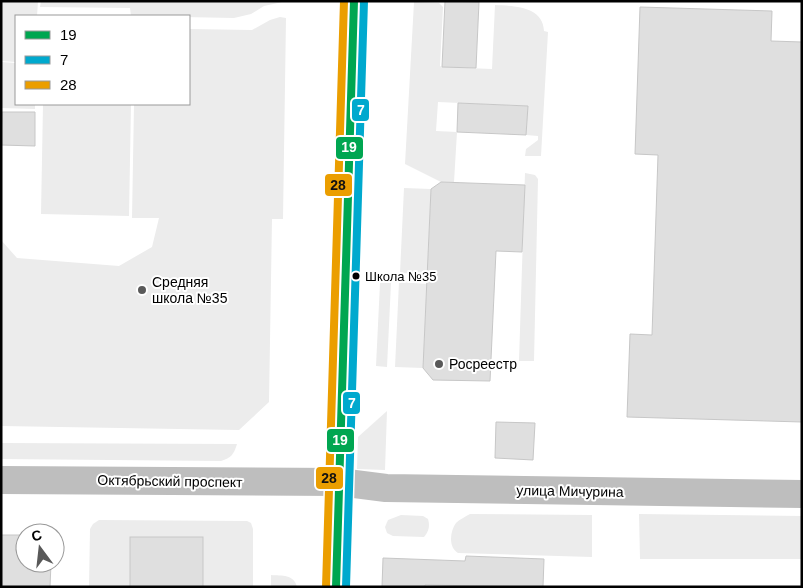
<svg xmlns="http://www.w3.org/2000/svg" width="803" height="588" font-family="Arial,sans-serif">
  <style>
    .green { fill: #ececec }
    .building { fill: #dfdfdf; stroke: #c7c7c7 }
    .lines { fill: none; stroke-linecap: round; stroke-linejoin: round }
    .street { stroke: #bebebe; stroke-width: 28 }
    .secondary { stroke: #b8b8b8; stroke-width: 28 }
    .primary { stroke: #bebebe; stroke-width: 28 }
    .bus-1-casing { stroke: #fff; stroke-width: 11 }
    .bus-2-casing { stroke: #fff; stroke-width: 11 }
    .bus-3-casing { stroke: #fff; stroke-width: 11 }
    .bus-1 { stroke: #00a651; stroke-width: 8 }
    .bus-2 { stroke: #00a9ce; stroke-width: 8 }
    .bus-3 { stroke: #eb9e00; stroke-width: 8 }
    .bus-dot { fill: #000; stroke: #fff; stroke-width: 2 }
    .poi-dot { fill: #595959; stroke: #fff; stroke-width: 2 }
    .labels { text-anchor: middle; stroke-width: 4; stroke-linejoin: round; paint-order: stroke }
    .bus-label { font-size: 13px; fill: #000; stroke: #fff; text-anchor: start }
    .poi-label { font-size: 14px; fill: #000; stroke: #fff; text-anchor: start }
    .street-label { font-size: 14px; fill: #000; stroke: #fff }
    .line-badge { stroke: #fff; stroke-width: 2 }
    .badge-label { font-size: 14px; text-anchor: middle; font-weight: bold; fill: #fff }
    .pale-badge-label { font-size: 14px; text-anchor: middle; font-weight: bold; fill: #111 }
  </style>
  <rect width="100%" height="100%" fill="#fff"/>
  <g class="green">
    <polygon points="1,1 38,1 37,16 16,16 16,62 1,61"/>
    <polygon points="41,1 287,1 264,6 251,14 234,18 131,16 130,8 40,7"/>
    <path d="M414,2L439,3L443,7L440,66L442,67L492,69L495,5C514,6 543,6 544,31L548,32L541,156H525L526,149L538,140V136L526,135L528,106L438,102L436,131L457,132L454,182H441L405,164Z"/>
    <polygon points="280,17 286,18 283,219 272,219 269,402 239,430 1,426 1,240 17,258 119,266 152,247 159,218 132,218 134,104 189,104 189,29 252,30 270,20"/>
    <polygon points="1,62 16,63 16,104 35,104 35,109 1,108"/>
    <polygon points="43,104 131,104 129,216 41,214"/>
    <polygon points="525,173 535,175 538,179 534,361 519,361"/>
    <polygon points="404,188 431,189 427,274 400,273"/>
    <polygon points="399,282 427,284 423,368 395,367"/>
    <polygon points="380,283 391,283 387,367 376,366"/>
    <polygon points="387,411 385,470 357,469 358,437"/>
    <path d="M1,443L237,444C234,454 231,458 221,461L1,459Z"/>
    <path d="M470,514L592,515V557L458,553C448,547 450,531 456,523C460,519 465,517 470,514Z"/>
    <polygon points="639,514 802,516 802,559 640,559"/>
    <path d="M401,515L423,516L428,519C430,526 429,531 424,537L393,536L387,533L385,527L388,520Z"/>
    <polygon points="99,520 247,521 251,523 253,529 253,587 89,587 90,529 93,524"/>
    <path d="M271,575C282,576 294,574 297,587H271Z"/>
  </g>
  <g class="building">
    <polygon points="445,1 479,2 476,68 442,67"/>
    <polygon points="640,7 772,11 771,41 802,42 802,422 627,417 630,334 652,335 658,155 635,154"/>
    <polygon points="458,103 528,106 526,135 457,132"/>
    <polygon points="2,112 35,112 35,146 1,145"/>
    <polygon points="441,182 525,185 522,252 496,251 490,381 433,380 423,368 431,189"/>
    <polygon points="496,422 535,423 533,460 495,458"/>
    <polygon points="1,535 25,535 25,563 51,563 50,587 1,587"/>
    <rect x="130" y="537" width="73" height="50"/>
    <polygon points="466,556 544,559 543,587 425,585 425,587 382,587 383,558 465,561"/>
  </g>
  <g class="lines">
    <polyline class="street" points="339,482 386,488 802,494"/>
    <polyline class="secondary" points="339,482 354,1"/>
    <polyline class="primary" points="1,480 339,482 336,587"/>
    <g class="bus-1-casing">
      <polyline id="bus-1" points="336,587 354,1"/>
    </g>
    <g class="bus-2-casing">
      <polyline id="bus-2" points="346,587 364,1"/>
    </g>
    <g class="bus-3-casing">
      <polyline id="bus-3" points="326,587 344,1"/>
    </g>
    <use href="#bus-1" class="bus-1"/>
    <use href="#bus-2" class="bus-2"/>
    <use href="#bus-3" class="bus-3"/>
  </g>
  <circle class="bus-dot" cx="356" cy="276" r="4.5"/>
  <g class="poi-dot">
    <circle cx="142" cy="290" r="5"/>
    <circle cx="439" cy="364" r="5"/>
  </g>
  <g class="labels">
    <g class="bus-label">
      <text x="365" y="281">Школа №35</text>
    </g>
    <g class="poi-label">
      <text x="152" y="287">Средняя<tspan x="152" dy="16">школа №35</tspan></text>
      <text x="449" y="369">Росреестр</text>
    </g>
    <g class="street-label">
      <text transform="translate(170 481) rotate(1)" y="5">Октябрьский проспект</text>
      <text transform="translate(570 491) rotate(1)" y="5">улица Мичурина</text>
    </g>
  </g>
  <g class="line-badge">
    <rect x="351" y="98" width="19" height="24" rx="5" fill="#00a9ce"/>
    <rect x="335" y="136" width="29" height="24" rx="5" fill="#00a651"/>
    <rect x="324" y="173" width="29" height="24" rx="5" fill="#eb9e00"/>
    <rect x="342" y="391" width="19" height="24" rx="5" fill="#00a9ce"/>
    <rect x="326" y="428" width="29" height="25" rx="5" fill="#00a651"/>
    <rect x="315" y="466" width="29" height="24" rx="5" fill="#eb9e00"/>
  </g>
  <g class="badge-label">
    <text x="361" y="115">7</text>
    <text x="349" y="152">19</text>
    <text x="352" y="408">7</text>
    <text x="340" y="445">19</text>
  </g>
  <g class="pale-badge-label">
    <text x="338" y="190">28</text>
    <text x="329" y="483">28</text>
  </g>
  <rect width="803" height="588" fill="none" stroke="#000000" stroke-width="5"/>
  <rect x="15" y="15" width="175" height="90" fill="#ffffff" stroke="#999999"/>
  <rect x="25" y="31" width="25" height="8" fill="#00a651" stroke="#999999"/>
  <text x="60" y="40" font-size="15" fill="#000000">19</text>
  <rect x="25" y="56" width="25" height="8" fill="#00a9ce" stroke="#999999"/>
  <text x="60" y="65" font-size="15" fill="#000000">7</text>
  <rect x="25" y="81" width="25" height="8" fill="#eb9e00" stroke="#999999"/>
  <text x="60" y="90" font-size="15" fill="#000000">28</text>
  <g transform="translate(40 548) rotate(345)"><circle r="24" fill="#ffffff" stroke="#999999"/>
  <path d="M0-4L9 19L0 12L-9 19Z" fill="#595959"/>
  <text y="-8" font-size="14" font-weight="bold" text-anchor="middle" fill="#000000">С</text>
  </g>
</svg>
